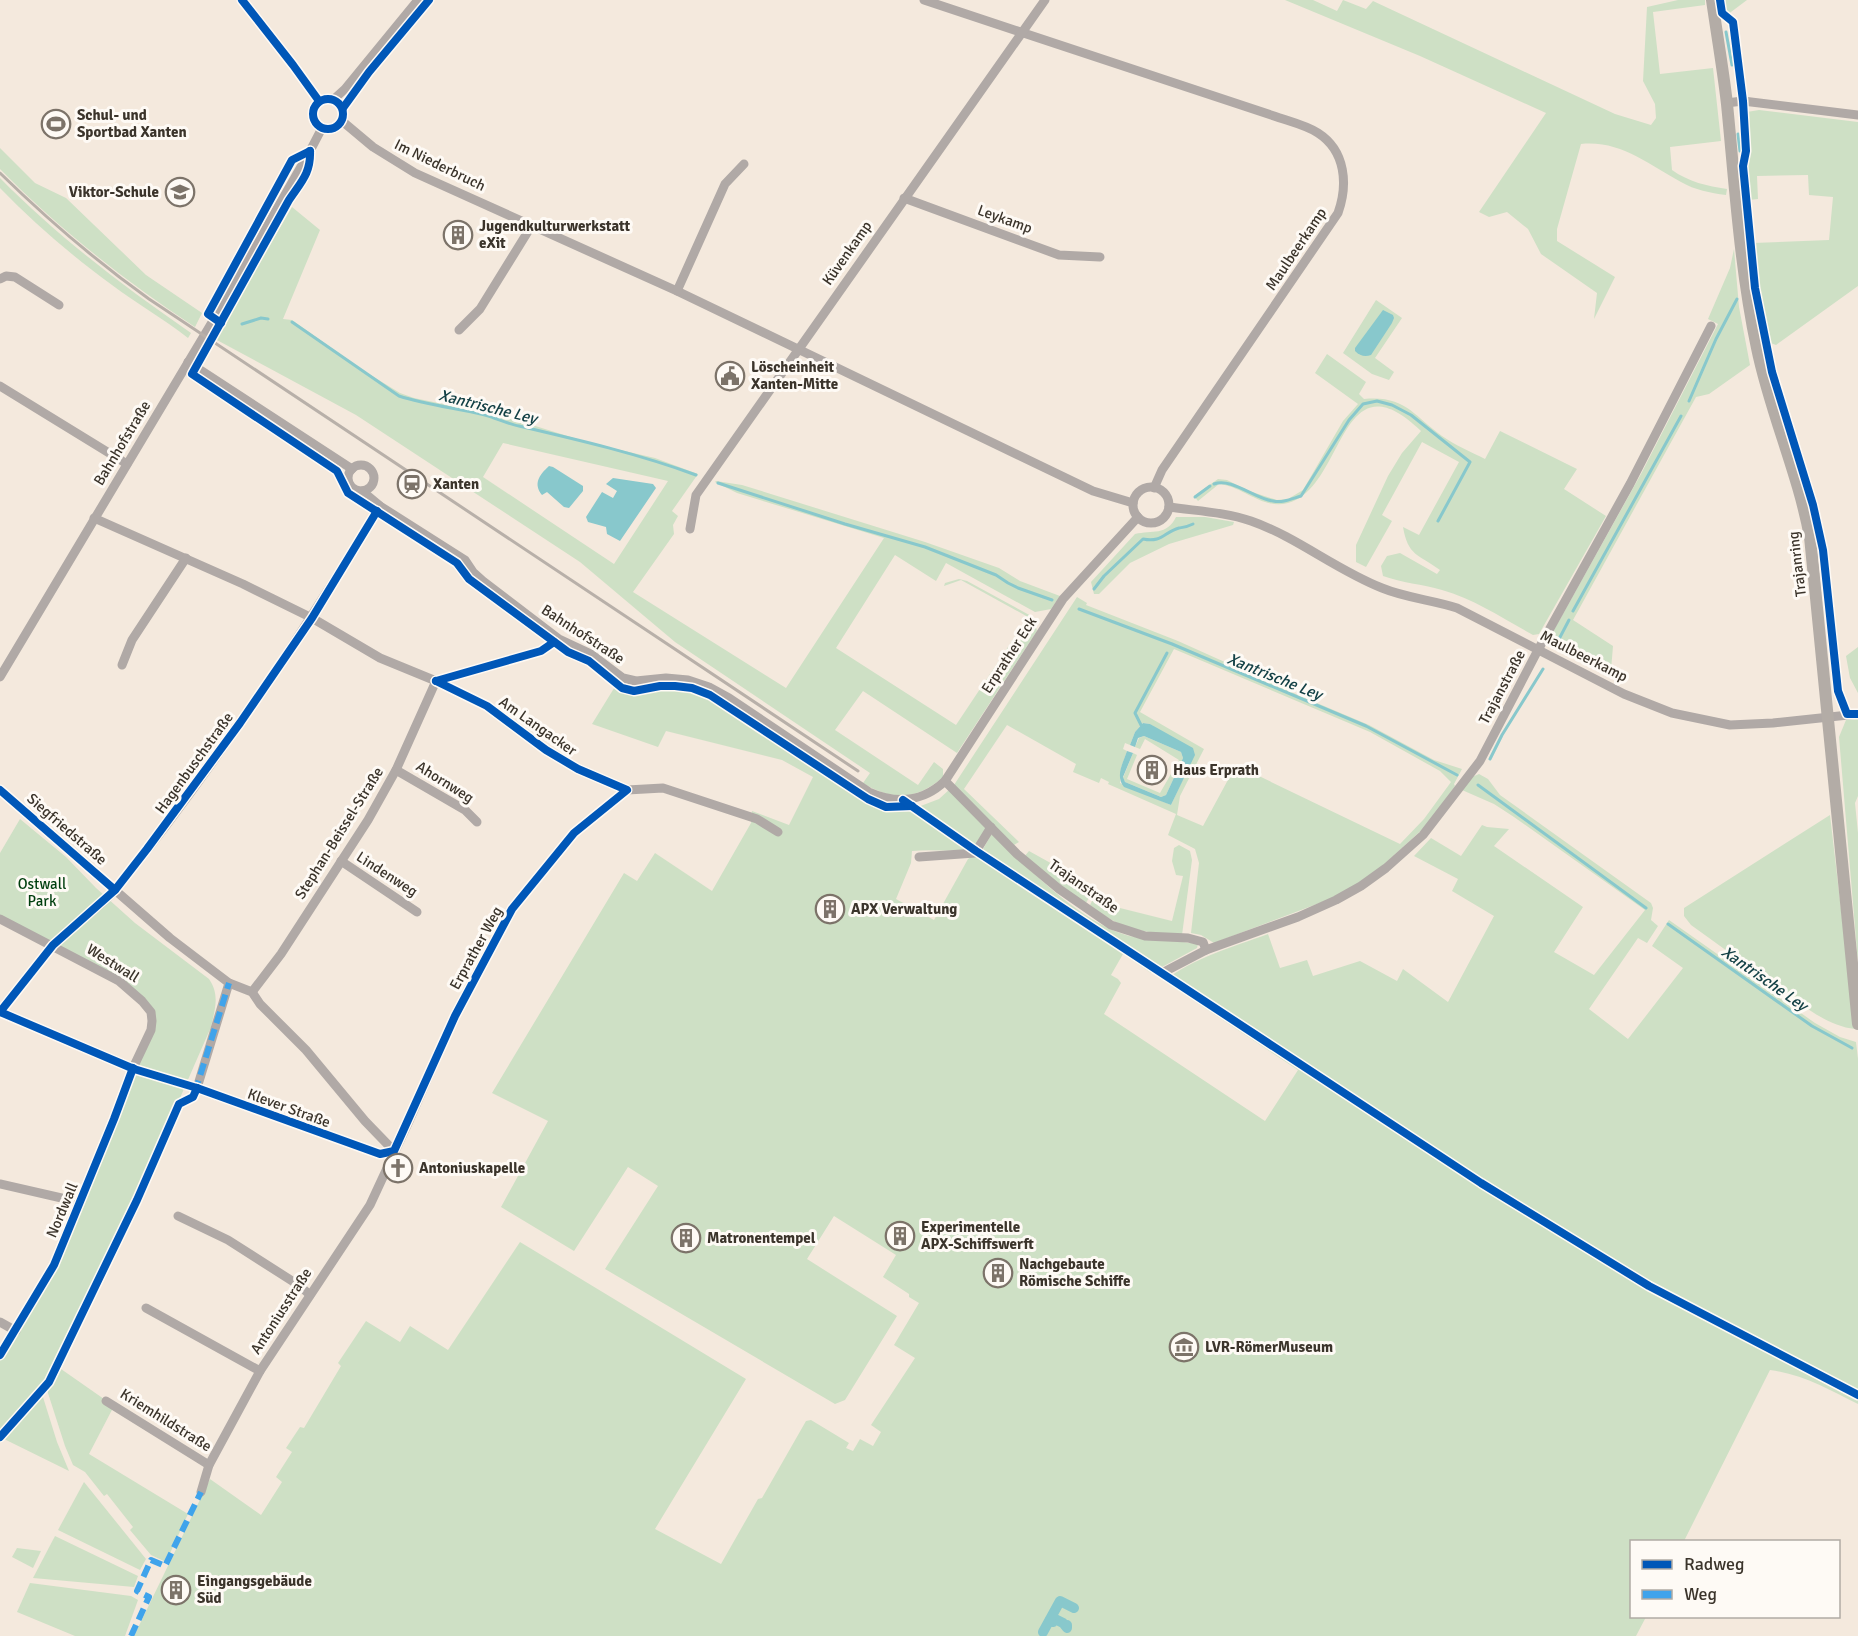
<svg xmlns="http://www.w3.org/2000/svg" width="1858" height="1636" font-family="Signika,sans-serif">
  <style>
    .green { fill: #cee0c5; fill-rule: evenodd }
    .water { fill: #88c8cc }
    .lines { fill: none; stroke-linecap: round; stroke-linejoin: round }
    .stream { stroke: #88c8cc; stroke-width: 3 }
    .canal { stroke: #88c8cc; stroke-width: 10 }
    .minor { stroke: #b0a9a6; stroke-width: 9 }
    .major { stroke: #b3aca6; stroke-width: 12 }
    .rail { stroke: #b8b0a9; stroke-width: 3 }
    .quiet { stroke: #3fa3eb; stroke-width: 6; stroke-dasharray: 12 6; stroke-linecap: butt }
    .cycleway-casing { stroke: #fefaf5; stroke-width: 11 }
    .cycleway { stroke: #0057b8; stroke-width: 8 }
    .labels { text-anchor: middle; stroke-width: 6; stroke-linejoin: round; paint-order: stroke }
    .poi-label { font-size: 15px; font-weight: bold; fill: #3b342b; stroke: #fefaf5; text-anchor: start }
    .street-label { font-size: 15px; fill: #3b342b; stroke: #fefaf5 }
    .park-label { font-size: 15px; fill: #003f0f; stroke: #fefaf5 }
    .water-label { font-size: 16px; font-style: italic; fill: #144146; stroke: #fefaf5 }
  </style>
  <rect width="100%" height="100%" fill="#f4e9dd"/>
  <g class="green">
    <path d="M1285,0H1313L1337,11L1343,0L1366,9L1373,1L1615,114L1651,125L1656,118L1655,104L1643,81L1647,7L1678,0H1705V5L1653,12L1660,74L1713,68L1721,141L1670,147L1672,170C1689,182 1707,186 1727,189L1726,195C1710,193 1695,190 1681,182C1648,164 1620,140 1581,144L1557,229V241L1615,277L1594,319L1597,293L1541,254L1528,229L1507,212L1489,217L1479,212L1546,113L1420,56Z"/>
    <polygon points="1717,0 1747,0 1727,15 1719,15"/>
    <path d="M1759,110L1858,122V286L1776,345L1768,342L1753,243L1829,240L1833,197L1809,195L1808,175L1757,176L1758,199L1749,200C1745,171 1749,142 1747,112Z"/>
    <path d="M0,148L35,183L66,198L146,275L202,313L195,327C125,281 59,229 0,169Z"/>
    <path d="M0,178C58,237 123,286 191,333L188,338C164,319 136,303 112,285C72,256 34,223 0,188Z"/>
    <path d="M292,207L320,230L283,319L292,320L364,371L400,393L414,398L506,417L590,443L655,458L698,474L672,511L678,516L673,525L674,534L633,592L786,688L884,538L737,493L715,482L716,481L742,485L925,542L999,568L1020,581L1060,596L1051,609L1035,612L946,563L936,581L895,555L836,648L956,725L1028,617L961,580L944,586L945,583L959,579L967,581L1033,617L1037,631L957,753L863,691L835,730L918,785L934,762L943,769V777C917,800 892,801 863,783L870,773L675,642L580,562L356,415L215,339ZM503,443L668,481L614,564L483,477Z"/>
    <polygon points="1734,249 1739,307 1750,365 1709,394 1696,397 1573,620 1613,646 1611,670 1549,639 1641,474 1718,324 1708,319 1730,268"/>
    <polygon points="1376,300 1402,318 1375,358 1394,372 1389,380 1372,374 1343,353"/>
    <path d="M1327,354L1366,382L1359,394L1364,399C1405,395 1414,416 1442,436C1455,445 1471,452 1485,459L1500,431L1577,469L1564,489L1606,516L1539,634L1533,635C1504,619 1474,599 1442,590C1422,584 1402,583 1383,576L1381,566L1387,556L1400,553L1437,574L1440,570C1418,554 1408,556 1403,527L1419,535L1459,462L1422,442L1382,515L1392,521L1366,567L1356,562V545L1388,476L1402,453L1421,431C1339,352 1345,488 1288,503C1262,510 1243,486 1219,484L1198,501L1194,496L1218,479L1227,480L1249,491L1277,500L1288,499L1303,490L1343,421L1358,404L1315,373Z"/>
    <path d="M1176,517H1205L1234,522L1233,525L1169,544L1130,563L1099,594H1094L1091,582L1135,534C1152,530 1167,536 1176,517Z"/>
    <path d="M1077,597L1087,603L1086,605L1178,641L1298,695L1369,725L1434,760L1462,769L1454,784L1455,786L1426,826L1369,878L1338,896L1214,943L1201,935L1191,933L1199,863L1195,849L1168,835L1176,814L1108,784L1109,782L1101,778L1099,783L1073,772L1076,764L1007,725L964,789L1019,842L1014,845L954,785ZM1174,649L1370,732L1440,771L1451,782L1424,819L1400,844L1236,765L1203,826L1177,815L1180,796L1204,749L1140,712ZM1143,723L1150,724L1194,755L1171,805L1120,783L1121,768L1127,751L1123,749L1125,743L1130,745L1135,732Z"/>
    <polygon points="1858,647 1858,693 1850,678 1846,656"/>
    <path d="M616,685L629,692L664,687L676,688L708,697L850,790L883,808L897,810L918,807L939,799L950,789L987,829L973,850C952,852 932,849 912,851L911,863L896,899L934,920L968,859L973,855L978,858L991,835H994C1030,870 1080,922 1129,936C1152,941 1175,940 1198,944L1197,948L1151,973L1123,954L1111,975L1118,979L1121,983L1104,1014L1265,1121L1298,1070L1164,981C1193,958 1233,947 1268,934L1280,968L1307,960L1313,976L1360,961L1397,981L1403,969L1448,1002L1494,916L1452,891L1458,879L1414,856L1431,838L1461,856L1482,825L1487,827L1509,829L1494,846L1583,907L1554,952L1594,975L1645,910L1514,817L1494,804L1462,790L1472,777L1479,774L1488,779L1500,795L1651,903L1653,908L1651,920L1658,926L1647,943L1638,938L1589,1009L1628,1039L1683,968L1652,946L1669,920L1815,1023L1840,1037L1856,1042L1858,1059V1404C1830,1390 1802,1374 1770,1370L1684,1541L1632,1542V1616L1646,1617L1636,1636H134L210,1479L261,1515L282,1482L276,1477L292,1452L286,1448L300,1427L304,1428L341,1366L338,1363L366,1321L400,1342L410,1326L448,1350L520,1242L746,1379L655,1529L721,1564L758,1499L762,1498L806,1421L811,1420L849,1443L846,1448L853,1451L860,1439L873,1446L881,1432L871,1425L915,1358L894,1345L919,1303L909,1297V1294L883,1277L896,1255L834,1216L807,1259L897,1316L845,1400L835,1404L605,1269L658,1186L628,1167L574,1251L501,1207L548,1121L492,1093L624,873L637,881L655,853L712,891L751,823L752,811L789,825L813,777L782,760L666,731L658,747L592,724Z"/>
    <polygon points="1853,717 1858,717 1858,796 1855,803 1858,833 1858,963 1839,737 1846,720"/>
    <polygon points="1144,736 1181,752 1183,758 1166,795 1161,797 1125,782 1123,778 1133,753 1137,755 1127,779 1160,793 1179,760 1145,739 1140,749 1135,747 1139,738"/>
    <path d="M1830,815L1855,1029C1825,1026 1798,1001 1774,984C1746,965 1719,945 1691,925L1684,916V908Z"/>
    <path d="M20,819L66,857L96,888L135,923L209,979C220,995 215,1009 211,1027L142,1185L48,1379L0,1434V1355L54,1264L151,1030V1012L119,981L0,919V853Z"/>
    <path d="M1179,845L1190,851L1192,860L1182,935C1145,933 1120,930 1090,905L1092,901L1172,921L1183,876L1176,875L1172,861L1174,848Z"/>
    <polygon points="1029,851 1056,866 1053,872 1091,894 1086,903 1073,896 1024,857"/>
    <polygon points="61,1369 114,1406 89,1454 188,1514 166,1562 151,1555 130,1530 133,1527 107,1494 104,1496 85,1472 73,1465 65,1446 47,1390"/>
    <polygon points="42,1394 57,1442 69,1471 2,1438"/>
    <polygon points="84,1482 146,1559 140,1570 58,1530"/>
    <polygon points="55,1536 138,1576 134,1587 33,1578"/>
    <polygon points="17,1548 41,1551 33,1568 12,1557"/>
    <polygon points="30,1583 131,1596 138,1600 125,1636 75,1636 17,1612"/>
  </g>
  <g class="water">
    <path d="M1383,310L1393,315L1394,318L1392,323L1371,355C1365,357 1360,356 1355,351V348Z"/>
    <path d="M549,466L553,467L583,486V491L569,508L564,507L547,492L542,495C533,484 539,475 549,466Z"/>
    <polygon points="613,478 653,484 656,488 620,541 607,534 606,527 588,522 586,517 602,492 613,498 617,491 606,484"/>
    <path d="M1143,723L1150,724L1193,748L1195,755L1171,805L1124,787C1115,776 1123,763 1127,751L1133,753L1123,777L1125,782L1161,797L1166,795L1183,758L1181,752L1144,736L1138,738L1135,747L1130,745L1135,732Z"/>
  </g>
  <g class="lines">
    <g class="stream">
      <polyline points="1726,32 1732,65"/>
      <polyline points="1738,134 1740,151"/>
      <path d="M292,322L399,396C427,405 456,408 485,415C496,418 508,424 519,426C579,440 639,454 696,475"/>
      <polyline points="242,324 261,318 268,319"/>
      <polyline points="1689,401 1716,339 1737,299"/>
      <polyline points="718,483 845,524 925,547 996,575 1008,583 1018,588 1052,600"/>
      <path d="M1214,484C1231,477 1255,499 1273,501C1283,503 1291,499 1301,496L1349,420L1363,404L1377,401L1392,405L1411,415L1470,462L1438,521"/>
      <polyline points="1195,497 1210,486"/>
      <path d="M1094,589L1104,576L1143,539C1162,543 1164,532 1179,528C1185,527 1187,527 1193,524"/>
      <polyline points="1079,609 1172,644 1366,726 1457,775"/>
      <polyline points="1573,611 1681,416"/>
      <polyline points="1558,641 1569,620"/>
      <polyline points="1144,727 1141,725 1135,713 1167,653"/>
      <polyline points="1490,759 1502,735 1543,669"/>
      <polyline points="1478,785 1646,908"/>
      <polyline points="1668,924 1812,1026 1852,1048"/>
    </g>
    <g class="canal">
      <polyline points="1050,1620 1053,1622 1055,1619 1063,1623 1067,1628 1067,1625"/>
      <polyline points="1043,1632 1060,1601 1074,1608"/>
    </g>
    <g class="minor">
      <polyline points="242,0 293,65 319,101"/>
      <path d="M924,0L1274,116C1288,121 1306,125 1318,133C1346,151 1348,185 1338,213L1162,470L1154,488"/>
      <circle cx="328" cy="114" r="15"/>
      <polyline points="334,99 345,89 418,0"/>
      <polyline points="1726,103 1743,101 1858,115"/>
      <polyline points="343,108 369,72 429,0"/>
      <polyline points="342,121 373,147 415,173 677,291 1093,491 1133,503"/>
      <polyline points="904,198 1059,255 1100,257"/>
      <polyline points="0,279 6,276 15,277 59,305"/>
      <polyline points="677,291 725,184 744,164"/>
      <polyline points="459,330 480,309 532,225"/>
      <polyline points="188,362 352,469"/>
      <polyline points="0,386 127,464"/>
      <circle cx="361" cy="478" r="13"/>
      <circle cx="1151" cy="505" r="18"/>
      <path d="M362,491L380,506L465,560L473,572L483,581L559,639L591,654L623,678L636,681L666,678L688,680L709,687L729,698L869,792C896,804 923,802 945,781L1063,599L1138,517"/>
      <path d="M1169,507C1196,511 1225,512 1251,521C1297,537 1336,570 1382,588C1406,598 1433,600 1457,608L1624,694L1672,713L1730,725L1773,723L1858,714"/>
      <polyline points="94,518 243,584 312,618 380,658 436,681 487,706 546,750 578,769 627,790"/>
      <polyline points="690,529 696,495 1045,0"/>
      <polyline points="122,665 132,640 186,558"/>
      <polyline points="0,677 214,319 310,151 322,128"/>
      <polyline points="436,681 541,651"/>
      <polyline points="396,770 465,810 477,822"/>
      <polyline points="945,781 1017,854 1059,889 1111,925 1145,936 1188,938 1203,942 1206,950"/>
      <polyline points="0,790 170,938 229,983 252,992 260,1004 306,1050 365,1121 394,1151"/>
      <polyline points="919,857 975,853 991,827"/>
      <polyline points="341,861 417,912"/>
      <polyline points="0,919 119,981 142,1001 151,1012 152,1021 151,1030 133,1068 114,1119 54,1265 0,1355"/>
      <polyline points="1162,973 1206,950 1298,917 1336,900 1361,886 1386,868 1423,835 1480,761 1538,650 1630,484 1711,326"/>
      <polyline points="252,992 281,954 368,820 396,770 436,681"/>
      <path d="M0,1012C18,990 34,966 54,945C73,924 100,908 118,887C215,767 300,638 380,506"/>
      <polyline points="0,1012 135,1069"/>
      <polyline points="145,1072 186,1085"/>
      <polyline points="189,1086 380,1154"/>
      <polyline points="197,1088 229,983"/>
      <polyline points="0,1184 79,1202"/>
      <polyline points="178,1216 228,1240 300,1286 310,1295"/>
      <polyline points="146,1308 260,1371"/>
      <polyline points="0,1322 16,1331"/>
      <polyline points="106,1401 209,1465"/>
      <polyline points="201,1492 209,1465 260,1371 370,1205 409,1121 455,1016 512,909 574,833 627,790 663,788 757,819 778,832"/>
    </g>
    <path class="major" d="M1712,0C1717,35 1723,69 1727,104C1735,185 1740,268 1757,348C1770,412 1798,472 1810,537L1858,1024"/>
    <path class="rail" d="M0,173C47,219 96,261 149,299L858,771"/>
    <g class="quiet">
      <polyline points="195,1092 229,983"/>
      <polyline points="131,1636 149,1597 137,1591 151,1560 165,1566 201,1492"/>
    </g>
    <g class="cycleway-casing">
      <g id="cycleway">
        <polyline points="242,0 293,65 319,101"/>
        <polyline points="1720,0 1722,13 1733,22 1743,101 1746,151 1743,166 1755,288 1772,372 1813,505 1823,550 1838,691 1847,714 1858,714"/>
        <circle cx="328" cy="114" r="15"/>
        <polyline points="343,108 369,72 429,0"/>
        <path d="M310,151C311,173 301,182 289,200L192,374L337,471L348,493L457,563L469,579L568,652L589,661L622,688L634,691L660,686H675L692,688L710,695L868,799L886,807L912,806"/>
        <polyline points="221,323 208,314 292,160 310,151"/>
        <polyline points="436,681 541,651 554,642"/>
        <polyline points="0,790 115,890"/>
        <polyline points="903,800 976,851 1481,1183 1649,1286 1858,1395"/>
        <polyline points="0,1012 134,1069 197,1088 380,1154 394,1151 455,1016 512,909 574,833 627,790 578,769 546,750 487,706 436,681"/>
        <polyline points="0,1012 53,945 115,890 147,849 240,723 312,618 377,511"/>
        <polyline points="0,1355 54,1265 114,1119 133,1068"/>
        <polyline points="0,1437 49,1382 137,1200 179,1104 193,1097 197,1088"/>
      </g>
    </g>
    <use href="#cycleway" class="cycleway"/>
  </g>
  <defs>
    <g id="stadium-ring" transform="scale(1.5)"><circle r="9.5" fill="#fefaf5" stroke="#7c7369" stroke-width="1.5"/><path d="M0-5a6.5 5 0 1 0 0 10a6.5 5 0 1 0 0-10ZM-3.5-1.8h7v3.6h-7Z" fill="#7c7369"/></g>
    <g id="school-ring" transform="scale(1.5)"><circle r="9.5" fill="#fefaf5" stroke="#7c7369" stroke-width="1.5"/><path d="M0-5L7-2L0 1L-7-2ZM-4 1L0 2.5L4 1V4Q0 6-4 4Z" fill="#7c7369"/></g>
    <g id="building-ring" transform="scale(1.5)"><circle r="9.5" fill="#fefaf5" stroke="#7c7369" stroke-width="1.5"/><path d="M-4-6H4V6H1V3H-1V6H-4ZM-2.5-4.3h1.7v1.8h-1.7ZM.8-4.3h1.7v1.8H.8ZM-2.5-1h1.7V.8h-1.7ZM.8-1h1.7V.8H.8Z" fill="#7c7369"/></g>
    <g id="civic-ring" transform="scale(1.5)"><circle r="9.5" fill="#fefaf5" stroke="#7c7369" stroke-width="1.5"/><path d="M-.6-6.5H3V-4.5H.6V-3L4-1V1h2V6H-6V1h2V-1L-.6-3ZM-1.2 2.5V6h2.4V2.5Z" fill="#7c7369"/></g>
    <g id="station-ring" transform="scale(1.5)"><circle r="9.5" fill="#fefaf5" stroke="#7c7369" stroke-width="1.5"/><path d="M-3-6H3Q5-6 5-4V2Q5 4 3 4L4.5 6H3L1.5 4h-3L-3 6H-4.5L-3 4Q-5 4-5 2V-4Q-5-6-3-6ZM-3.5-4v3h7v-3ZM-3.5 1v1.5H-2V1ZM2 1v1.5H3.5V1Z" fill="#7c7369"/></g>
    <g id="church-ring" transform="scale(1.5)"><circle r="9.5" fill="#fefaf5" stroke="#7c7369" stroke-width="1.5"/><path d="M-1.2-6h2.4v3.5h3.3v2.4h-3.3V6h-2.4V-.1h-3.3v-2.4h3.3Z" fill="#7c7369"/></g>
    <g id="museum-ring" transform="scale(1.5)"><circle r="9.5" fill="#fefaf5" stroke="#7c7369" stroke-width="1.5"/><path d="M0-6L6-3V-2H-6V-3ZM-5-1h2V3h-2ZM-1-1h2V3h-2ZM3-1h2V3H3ZM-6 4H6V6H-6Z" fill="#7c7369"/></g>
  </defs>
  <g fill-rule="evenodd">
    <use href="#stadium-ring" x="56" y="124"/>
    <use href="#school-ring" x="180" y="192"/>
    <use href="#building-ring" x="458" y="235"/>
    <use href="#civic-ring" x="730" y="376"/>
    <use href="#station-ring" x="412" y="484"/>
    <use href="#building-ring" x="1152" y="770"/>
    <use href="#building-ring" x="830" y="909"/>
    <use href="#church-ring" x="398" y="1168"/>
    <use href="#building-ring" x="900" y="1236"/>
    <use href="#building-ring" x="686" y="1238"/>
    <use href="#building-ring" x="998" y="1273"/>
    <use href="#museum-ring" x="1184" y="1347"/>
    <use href="#building-ring" x="176" y="1590"/>
  </g>
  <g class="labels">
    <g class="poi-label">
      <text x="77" y="120">Schul- und<tspan x="77" dy="17">Sportbad Xanten</tspan></text>
      <text x="159" y="197" text-anchor="end">Viktor-Schule</text>
      <text x="479" y="231">Jugendkulturwerkstatt<tspan x="479" dy="17">eXit</tspan></text>
      <text x="751" y="372">Löscheinheit<tspan x="751" dy="17">Xanten-Mitte</tspan></text>
      <text x="433" y="489">Xanten</text>
      <text x="1173" y="775">Haus Erprath</text>
      <text x="851" y="914">APX Verwaltung</text>
      <text x="419" y="1173">Antoniuskapelle</text>
      <text x="921" y="1232">Experimentelle<tspan x="921" dy="17">APX-Schiffswerft</tspan></text>
      <text x="707" y="1243">Matronentempel</text>
      <text x="1019" y="1269">Nachgebaute<tspan x="1019" dy="17">Römische Schiffe</tspan></text>
      <text x="1205" y="1352">LVR-RömerMuseum</text>
      <text x="197" y="1586">Eingangsgebäude<tspan x="197" dy="17">Süd</tspan></text>
    </g>
    <g class="street-label">
      <text transform="translate(440 165) rotate(26)" y="5">Im Niederbruch</text>
      <text transform="translate(1005 219) rotate(20)" y="5">Leykamp</text>
      <text transform="translate(1296 249) rotate(-56)" y="5">Maulbeerkamp</text>
      <text transform="translate(847 253) rotate(-55)" y="5">Küvenkamp</text>
      <text transform="translate(122 443) rotate(-59)" y="5">Bahnhofstraße</text>
      <text transform="translate(1797 564) rotate(-97)" y="5">Trajanring</text>
      <text transform="translate(583 634) rotate(33)" y="5">Bahnhofstraße</text>
      <text transform="translate(1009 655) rotate(-57)" y="5">Erprather Eck</text>
      <text transform="translate(1584 656) rotate(27)" y="5">Maulbeerkamp</text>
      <text transform="translate(1502 687) rotate(-62)" y="5">Trajanstraße</text>
      <text transform="translate(538 726) rotate(35)" y="5">Am Langacker</text>
      <text transform="translate(194 763) rotate(-54)" y="5">Hagenbuschstraße</text>
      <text transform="translate(445 782) rotate(32)" y="5">Ahornweg</text>
      <text transform="translate(67 829) rotate(41)" y="5">Siegfriedstraße</text>
      <text transform="translate(339 833) rotate(-58)" y="5">Stephan-Beissel-Straße</text>
      <text transform="translate(387 874) rotate(33)" y="5">Lindenweg</text>
      <text transform="translate(1084 886) rotate(35)" y="5">Trajanstraße</text>
      <text transform="translate(476 948) rotate(-61)" y="5">Erprather Weg</text>
      <text transform="translate(113 963) rotate(32)" y="5">Westwall</text>
      <text transform="translate(289 1108) rotate(20)" y="5">Klever Straße</text>
      <text transform="translate(62 1210) rotate(-67)" y="5">Nordwall</text>
      <text transform="translate(281 1311) rotate(-57)" y="5">Antoniusstraße</text>
      <text transform="translate(166 1420) rotate(32)" y="5">Kriemhildstraße</text>
    </g>
    <g class="park-label">
      <text x="42" y="889">Ostwall<tspan x="42" dy="17">Park</tspan></text>
    </g>
    <g class="water-label">
      <text transform="translate(488 406) rotate(14)" y="6">Xantrische Ley</text>
      <text transform="translate(1275 676) rotate(22)" y="6">Xantrische Ley</text>
      <text transform="translate(1765 978) rotate(35)" y="6">Xantrische Ley</text>
    </g>
  </g>
  <rect x="1630" y="1540" width="210" height="78" fill="#fefaf5" stroke="#b0aba4" stroke-width="1.5"/>
  <rect x="1642" y="1560" width="30" height="9" fill="#0057b8" stroke="#b0aba4" stroke-width="1.5"/>
  <text x="1684" y="1570" font-size="18" fill="#3b342b">Radweg</text>
  <rect x="1642" y="1590" width="30" height="9" fill="#3fa3eb" stroke="#b0aba4" stroke-width="1.5"/>
  <text x="1684" y="1600" font-size="18" fill="#3b342b">Weg</text>
</svg>
